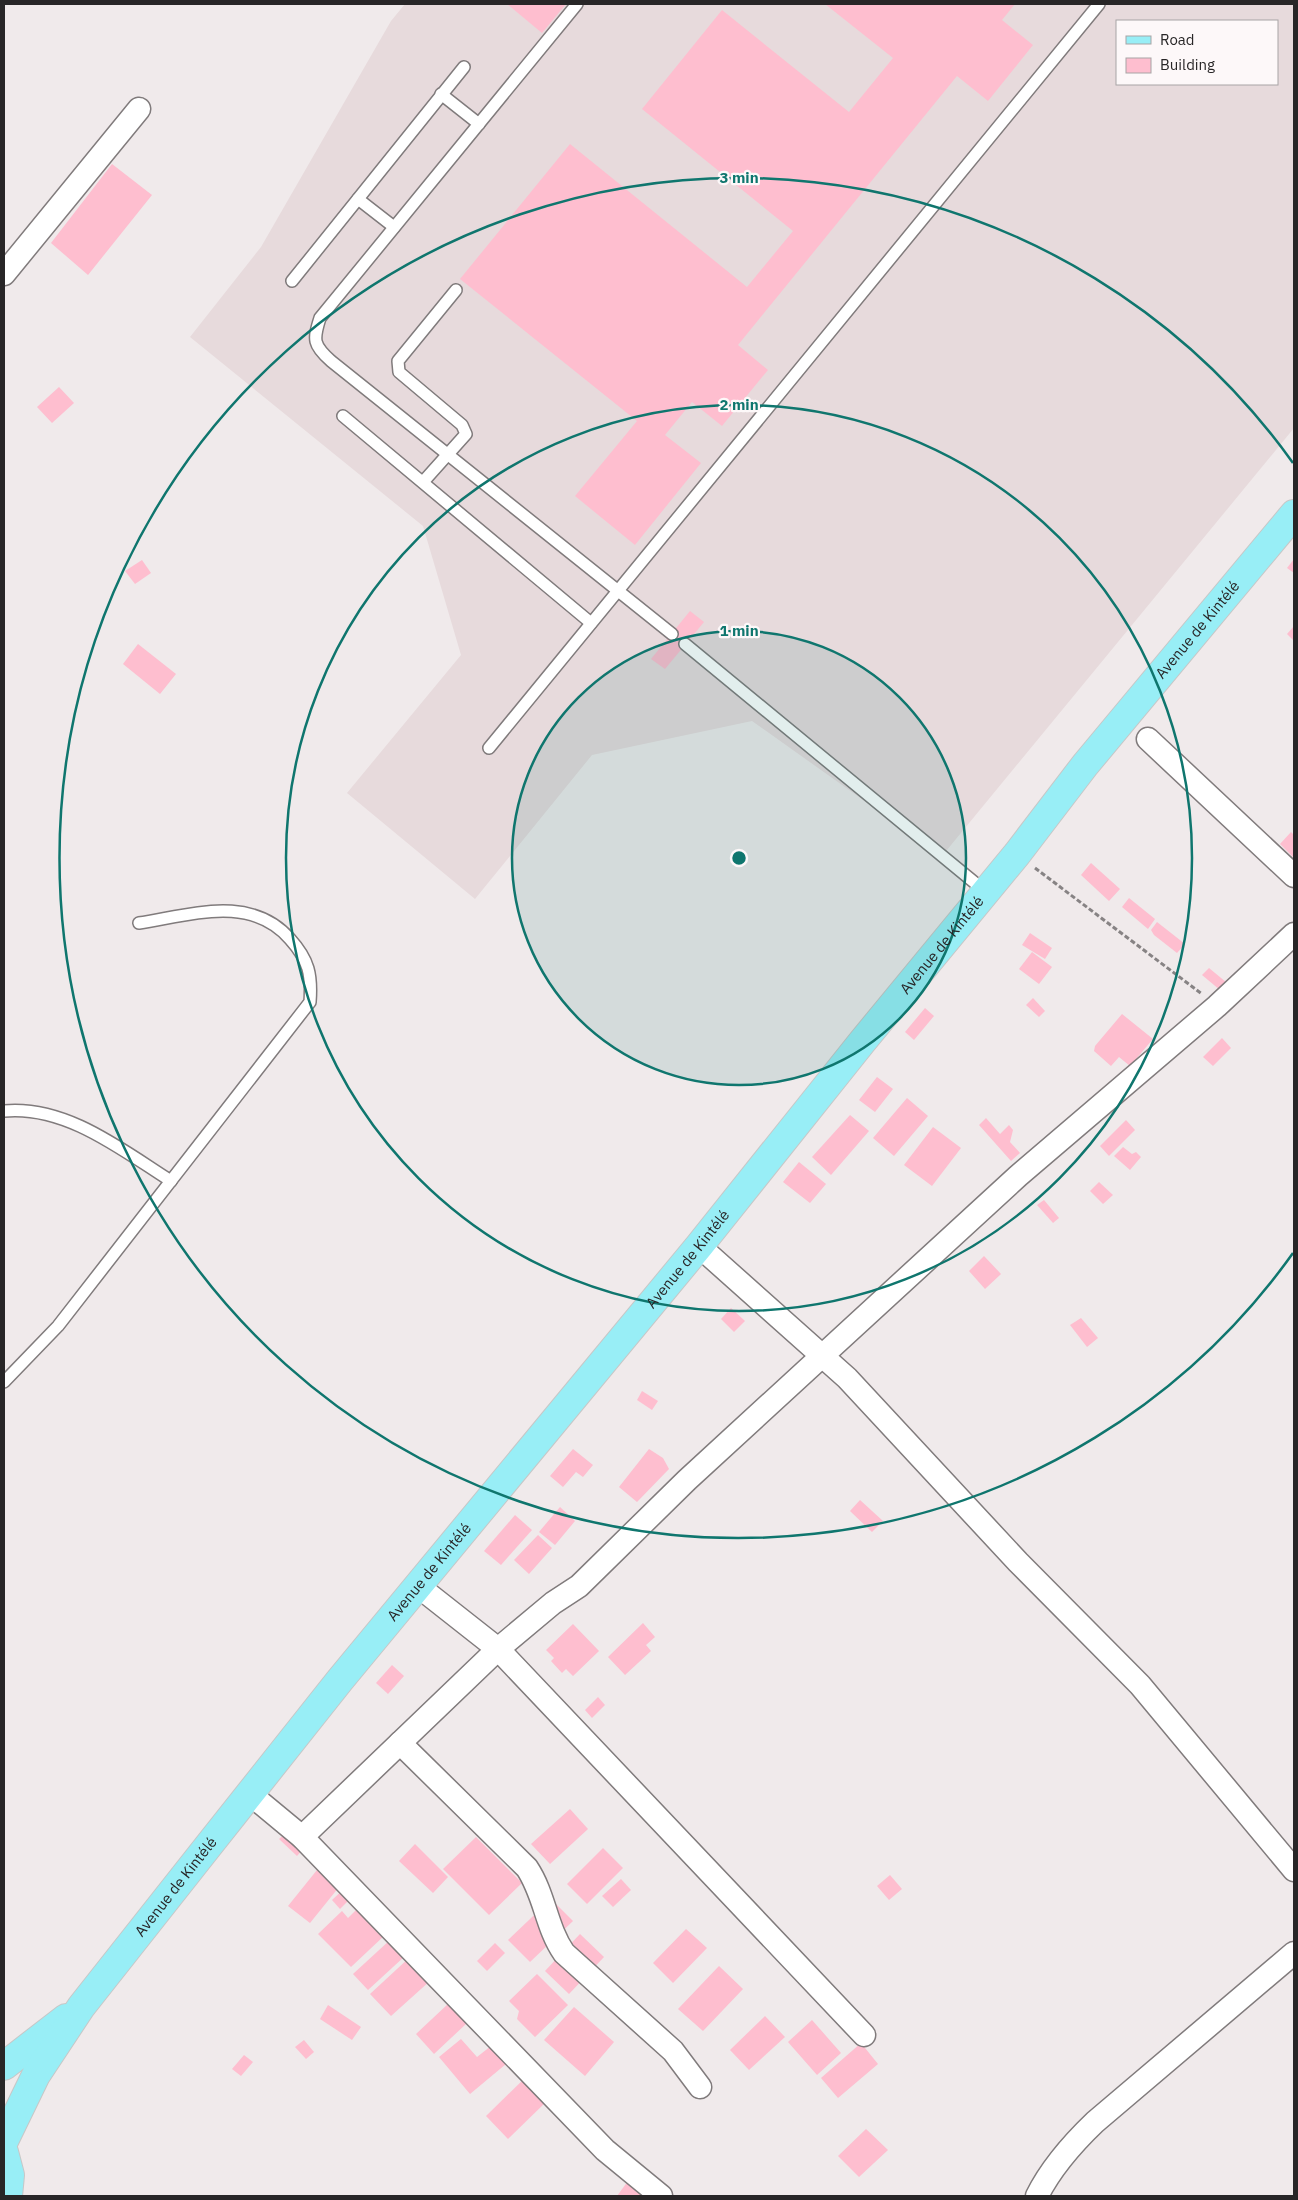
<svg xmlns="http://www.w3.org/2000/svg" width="1298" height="2200" font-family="'IBM Plex Sans',sans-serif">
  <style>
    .built { fill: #e7dadc; fill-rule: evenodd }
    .building { fill: #febecf }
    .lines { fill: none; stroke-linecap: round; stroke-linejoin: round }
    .lane-casing { stroke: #807b7c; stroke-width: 14 }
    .street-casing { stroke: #807b7c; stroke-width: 25 }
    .primary-casing { stroke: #c7c7c7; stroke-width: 30 }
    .path { stroke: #878384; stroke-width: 3; stroke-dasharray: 5 2.5; stroke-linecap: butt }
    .lane { stroke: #fff; stroke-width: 11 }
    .street { stroke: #fff; stroke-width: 22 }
    .primary { stroke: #98eef6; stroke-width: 28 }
    .ring { fill: none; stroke: #0f766e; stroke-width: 2.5 }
    .labels { text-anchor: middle; stroke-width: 4.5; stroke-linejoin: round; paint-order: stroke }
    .street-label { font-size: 15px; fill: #282627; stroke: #fdf8f9 }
    .centre { fill: #0f766e; stroke: #fdf8f9; stroke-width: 2.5 }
    .ring-label { font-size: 15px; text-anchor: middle; font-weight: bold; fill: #0f766e; stroke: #fdf8f9; stroke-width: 4.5; stroke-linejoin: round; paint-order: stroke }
  </style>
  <rect width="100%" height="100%" fill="#f0eaeb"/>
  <path class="built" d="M405,4H1294V428L942,856L752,721L592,755L475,899L347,793L461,655L423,526L190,337L261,247L391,21ZM1117,21H1277V84H1117Z"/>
  <g class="building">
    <polygon points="507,4 566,4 542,33"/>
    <polygon points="825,4 1015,4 1002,20 1033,45 988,101 957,76 738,345 768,370 722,426 692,402 665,435 701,463 635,545 575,496 637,421 460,279 570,144 747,287 793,231 642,109 722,10 849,112 893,58"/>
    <polygon points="112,164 152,195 88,275 51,243"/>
    <polygon points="59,387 74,403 52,423 37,407"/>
    <polygon points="1294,559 1294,573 1287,568"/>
    <polygon points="142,560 151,573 135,584 125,571"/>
    <polygon points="690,611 704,622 665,669 651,659"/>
    <polygon points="1294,626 1294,641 1287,634"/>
    <polygon points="138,644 176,674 160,694 123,664"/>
    <polygon points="1291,832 1294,835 1294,858 1280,844"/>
    <polygon points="1091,863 1120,889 1109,901 1081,875"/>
    <polygon points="1129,898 1155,919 1148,929 1122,907"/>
    <polygon points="1157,922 1185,944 1177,953 1154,935 1151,930"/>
    <polygon points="1030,933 1052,948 1045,959 1022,945"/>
    <polygon points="1032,952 1052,967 1039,984 1019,969"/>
    <polygon points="1209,968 1232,987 1226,995 1202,975"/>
    <polygon points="1033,998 1045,1011 1039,1017 1026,1005"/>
    <polygon points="925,1008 934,1016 914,1040 905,1032"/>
    <polygon points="1122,1014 1153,1039 1130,1066 1119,1057 1111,1066 1094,1051 1095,1046"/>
    <polygon points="1222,1038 1231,1048 1213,1066 1203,1057"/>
    <polygon points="877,1077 893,1089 875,1112 859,1100"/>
    <polygon points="907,1098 928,1116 894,1156 873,1138"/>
    <polygon points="850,1115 869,1131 831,1175 812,1157"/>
    <polygon points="986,1118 1000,1134 1009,1125 1013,1130 1010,1142 1020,1153 1011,1161 979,1125"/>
    <polygon points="1126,1120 1135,1130 1109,1156 1100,1146"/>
    <polygon points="933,1127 961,1148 932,1186 904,1165"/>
    <polygon points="1123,1147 1132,1154 1136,1152 1141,1157 1130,1170 1114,1156"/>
    <polygon points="799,1162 826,1184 810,1203 783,1182"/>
    <polygon points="1099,1182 1113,1195 1103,1204 1090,1191"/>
    <polygon points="1044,1200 1059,1218 1053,1223 1037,1205"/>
    <polygon points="984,1256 1001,1274 985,1289 969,1271"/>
    <polygon points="731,1308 745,1321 734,1332 721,1319"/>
    <polygon points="1081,1318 1098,1338 1087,1347 1070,1325"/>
    <polygon points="642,1391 658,1401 652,1410 637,1400"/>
    <polygon points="573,1449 593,1465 583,1477 576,1472 563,1487 550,1476"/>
    <polygon points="649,1449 663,1458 669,1469 637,1502 619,1487"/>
    <polygon points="860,1500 883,1521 872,1532 850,1511"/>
    <polygon points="560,1507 575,1521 555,1545 539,1532"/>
    <polygon points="515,1515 532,1530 501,1565 484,1551"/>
    <polygon points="538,1535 552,1548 529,1574 514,1560"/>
    <polygon points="643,1623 655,1637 646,1645 651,1651 625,1675 608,1657"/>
    <polygon points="573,1624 599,1651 573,1676 566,1669 562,1673 551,1661 554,1658 546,1650"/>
    <polygon points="392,1665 404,1676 388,1694 376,1683"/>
    <polygon points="598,1697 605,1705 592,1718 585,1710"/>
    <polygon points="570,1809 588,1829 550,1864 531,1844"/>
    <polygon points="287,1832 304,1848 297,1856 279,1839"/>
    <polygon points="476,1837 522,1883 489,1915 443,1869"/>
    <polygon points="415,1844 448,1877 433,1893 399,1861"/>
    <polygon points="603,1848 623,1868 587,1904 567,1884"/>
    <polygon points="317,1870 339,1887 310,1923 288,1906"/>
    <polygon points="890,1875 902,1889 889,1900 877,1886"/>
    <polygon points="621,1879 631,1890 613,1907 602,1896"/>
    <polygon points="347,1886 355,1894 340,1909 332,1900"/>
    <polygon points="551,1899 573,1921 530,1962 508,1940"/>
    <polygon points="358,1908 385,1935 351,1967 318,1934 342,1911 348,1918"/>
    <polygon points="686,1929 707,1948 673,1983 653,1963"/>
    <polygon points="580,1934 604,1957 569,1994 545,1971"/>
    <polygon points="390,1940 405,1956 368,1990 353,1974"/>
    <polygon points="495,1943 505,1953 487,1971 477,1961"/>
    <polygon points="410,1957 431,1980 391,2016 370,1994"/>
    <polygon points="719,1966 743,1989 703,2031 678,2009"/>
    <polygon points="537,1974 568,2005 535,2037 517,2019 519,2011 509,2001"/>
    <polygon points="449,2003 467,2023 434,2054 416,2034"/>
    <polygon points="328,2005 361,2027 352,2040 320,2019"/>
    <polygon points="574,2007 614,2042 585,2076 544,2040"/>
    <polygon points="765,2016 785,2037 749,2070 730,2050"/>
    <polygon points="812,2020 841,2053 817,2075 788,2042"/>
    <polygon points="461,2039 477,2057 491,2046 506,2064 470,2094 439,2057"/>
    <polygon points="304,2040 314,2052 306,2059 295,2047"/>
    <polygon points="861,2043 878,2064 838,2098 821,2078"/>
    <polygon points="244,2055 253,2062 241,2076 232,2069"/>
    <polygon points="526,2077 548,2100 508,2139 486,2116"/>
    <polygon points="866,2129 888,2150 859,2177 838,2156"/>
    <polygon points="628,2181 649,2196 617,2196"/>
  </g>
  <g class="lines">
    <g class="lane-casing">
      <g id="lane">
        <path d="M577,4L320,318C313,340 313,345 331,361L672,634"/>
        <polyline points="441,94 479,124"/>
        <polyline points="358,199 394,227"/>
        <polyline points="292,281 464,67"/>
        <polyline points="343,416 591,623"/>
        <polyline points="423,482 466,434 462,425 399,372 398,361 456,290"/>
        <polyline points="685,644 986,892"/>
        <polyline points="489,748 1099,4"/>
        <path d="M4,1111C66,1105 122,1150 171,1181"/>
        <path d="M4,1382L58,1326L310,1002C312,975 309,960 290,939C251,894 191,915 139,923"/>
      </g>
    </g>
    <g class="street-casing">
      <g id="street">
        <polyline points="4,274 139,109"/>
        <polyline points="1148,739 1294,876"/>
        <polyline points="699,1246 847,1378 1018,1562 1140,1685 1294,1870"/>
        <polyline points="418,1586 498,1649 553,1603 579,1586 687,1480 1018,1176 1217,1006 1294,934"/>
        <path d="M400,1743L527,1868C545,1895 546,1927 564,1953L673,2051L700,2087"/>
        <polyline points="250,1794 302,1837 605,2150 661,2196"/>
        <polyline points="302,1837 498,1649 864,2035"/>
        <path d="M1037,2196C1051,2168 1072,2144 1095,2122L1294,1953"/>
      </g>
    </g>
    <g class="primary-casing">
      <g id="primary">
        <polyline points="4,2066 66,2018"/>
        <path id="s1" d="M4,2141L36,2075L81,2007L209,1845L340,1680L699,1246L862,1042L1017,854L1085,765L1294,514"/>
        <polyline points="4,2152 10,2175 8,2196"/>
      </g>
    </g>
    <polyline class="path" points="1035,868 1202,994"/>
    <use href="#lane" class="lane"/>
    <use href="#street" class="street"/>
    <use href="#primary" class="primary"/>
  </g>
  <circle cx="739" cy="858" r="227" fill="#0f766e" fill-opacity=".12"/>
  <g class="ring">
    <circle cx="739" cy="858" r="227"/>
    <circle cx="739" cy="858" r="453"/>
    <path d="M1293 1253A680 680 0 1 1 1293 463"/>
  </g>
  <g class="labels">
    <g class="street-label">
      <text dy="5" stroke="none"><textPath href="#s1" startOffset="1928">Avenue de Kintélé</textPath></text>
      <text dy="5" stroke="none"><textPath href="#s1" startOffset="1522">Avenue de Kintélé</textPath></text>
      <text dy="5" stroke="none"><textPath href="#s1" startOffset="1118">Avenue de Kintélé</textPath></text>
      <text dy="5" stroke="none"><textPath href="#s1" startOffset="712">Avenue de Kintélé</textPath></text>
      <text dy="5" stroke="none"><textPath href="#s1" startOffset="308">Avenue de Kintélé</textPath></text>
    </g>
  </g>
  <circle cx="739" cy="858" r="8" class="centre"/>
  <g class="ring-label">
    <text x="739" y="183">3 min</text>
    <text x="739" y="410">2 min</text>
    <text x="739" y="636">1 min</text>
  </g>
  <rect width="1298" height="2200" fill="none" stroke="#282627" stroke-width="10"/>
  <rect x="1116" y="20" width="162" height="65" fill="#fdf8f9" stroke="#a8a4a5"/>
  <rect x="1126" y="36" width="25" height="8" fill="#98eef6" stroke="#a8a4a5"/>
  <text x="1160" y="45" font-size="15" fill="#282627">Road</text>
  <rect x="1126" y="58" width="25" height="15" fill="#febecf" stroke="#a8a4a5"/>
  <text x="1160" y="70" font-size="15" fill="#282627">Building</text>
</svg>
